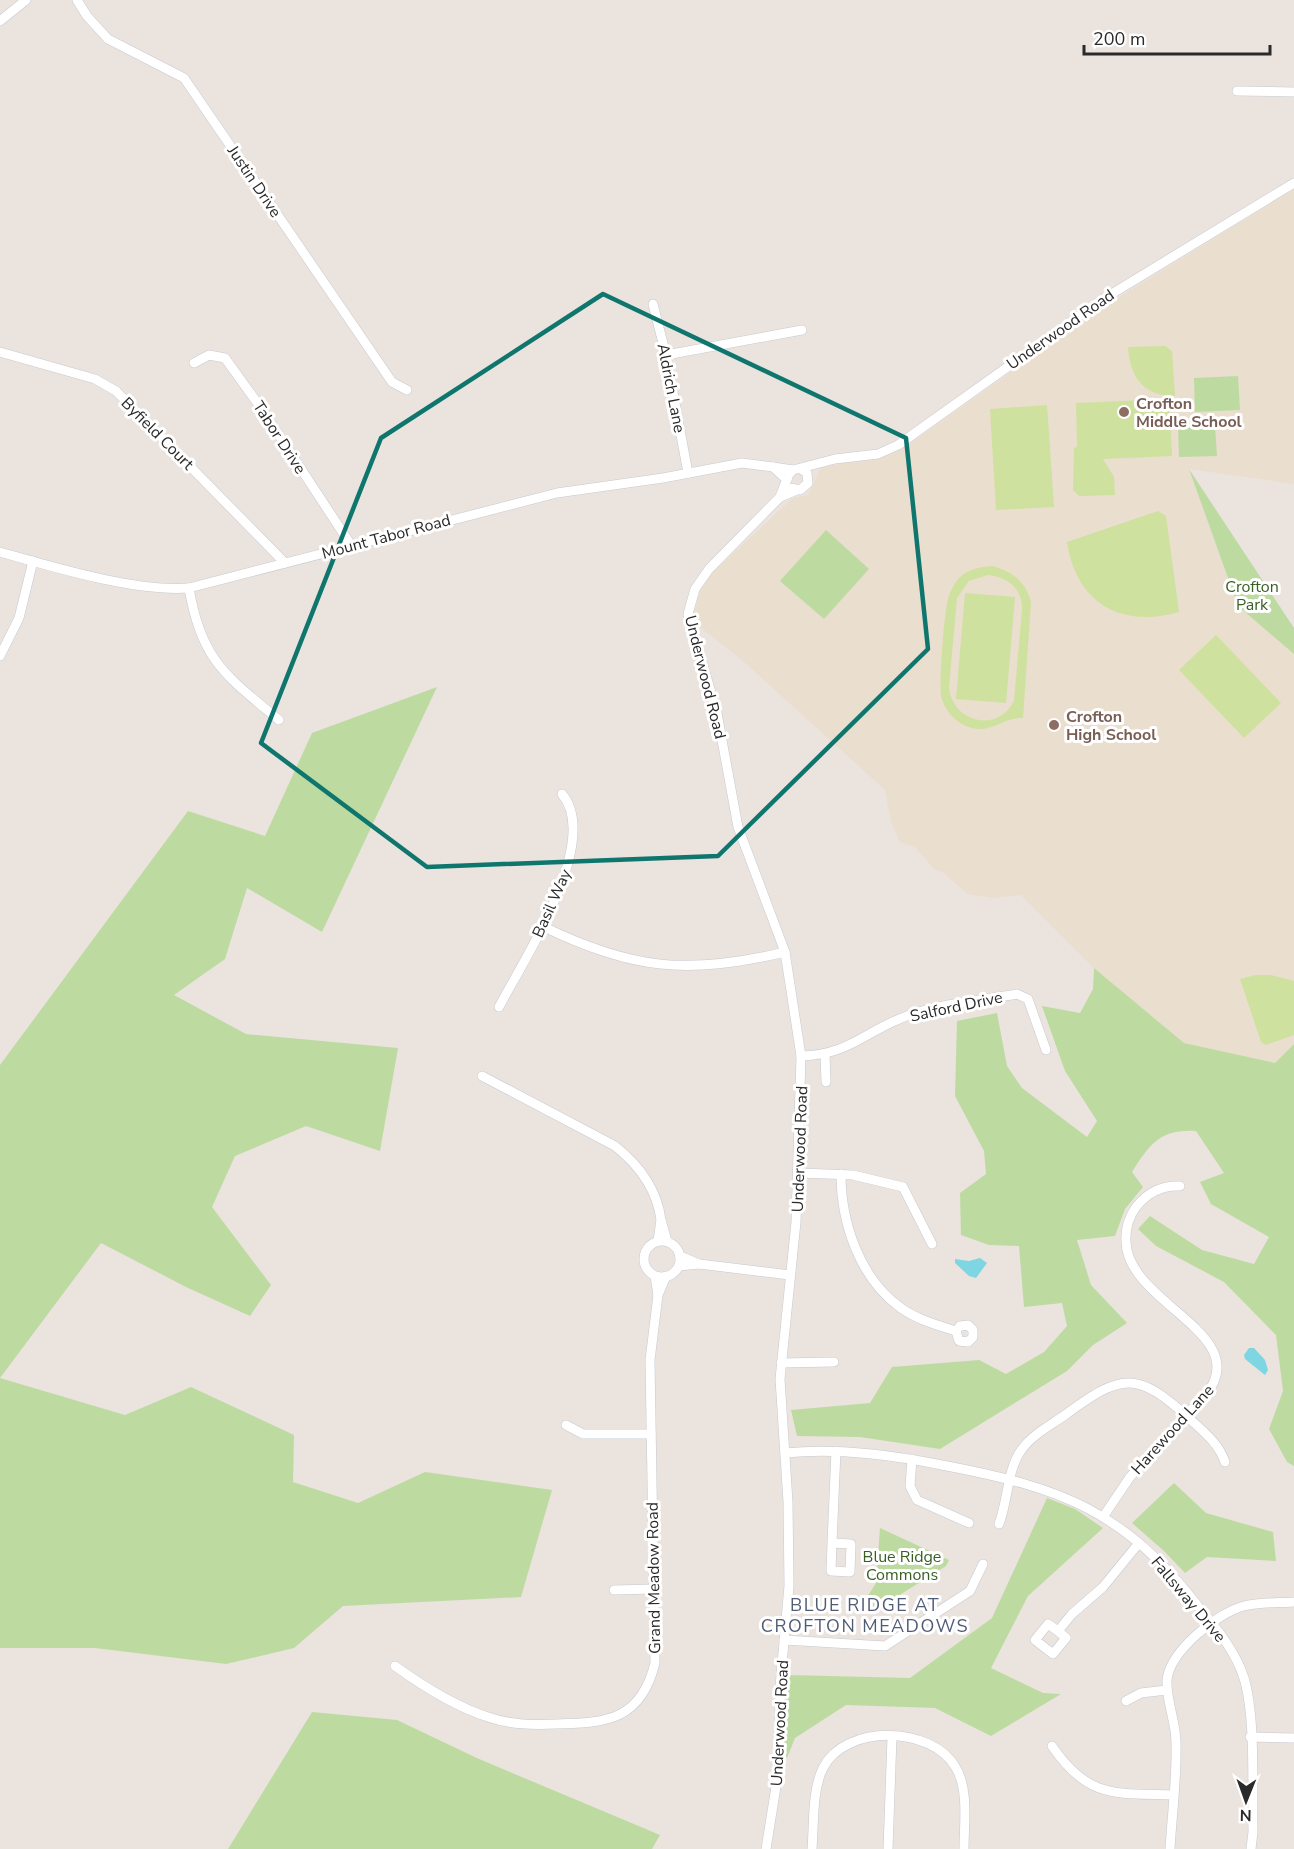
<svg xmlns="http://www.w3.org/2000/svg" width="1294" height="1849" font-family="'Nunito Sans',sans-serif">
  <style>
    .education { fill: #eadecf }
    .green { fill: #bddba1 }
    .pitch { fill: #cfe19e; fill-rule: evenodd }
    .water { fill: #7dd6e1 }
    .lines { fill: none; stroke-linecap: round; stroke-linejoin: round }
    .minor-casing { stroke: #c5cad2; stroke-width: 10 }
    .minor { stroke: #fff; stroke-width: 9 }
    .marked { fill: none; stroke: #0f766e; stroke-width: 4.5; stroke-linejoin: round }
    .education-dot { fill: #8d6e63; stroke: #fff; stroke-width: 2 }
    .labels { text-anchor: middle; stroke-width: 6; stroke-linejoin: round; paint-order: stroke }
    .street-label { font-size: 16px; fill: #2a2a2a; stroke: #fff }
    .education-label { font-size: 16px; font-weight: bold; fill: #785e54; stroke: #fff; text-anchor: start }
    .park-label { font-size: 16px; fill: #385f22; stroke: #fff }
    .neighbourhood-label { font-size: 18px; letter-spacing: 1.5px; fill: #505c76; stroke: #fff }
  </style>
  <rect width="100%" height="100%" fill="#ebe3de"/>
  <polygon class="education" points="1294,189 1294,484 1189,469 1238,606 1294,654 1294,1044 1275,1063 1184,1043 1094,968 1021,895 992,898 968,894 944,873 934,869 915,847 900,842 891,822 885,790 743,661 695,623 694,614 700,591 714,571 793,498 808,495 821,468 842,463 878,459 900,450 1103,307"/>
  <g class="green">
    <polygon points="1238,376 1240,410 1195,412 1194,378"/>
    <polygon points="1215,425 1217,456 1179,457 1178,427"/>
    <polygon points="1189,469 1294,628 1294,654 1238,606"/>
    <polygon points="826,530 869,569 824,619 780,581"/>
    <polygon points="437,687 322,932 247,888 225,959 174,995 246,1034 398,1048 380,1151 306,1126 235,1156 212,1207 271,1285 250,1316 186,1287 101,1243 0,1378 125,1415 191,1387 294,1435 293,1482 358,1503 425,1472 552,1490 521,1597 343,1606 294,1648 226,1664 95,1648 0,1648 0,1065 188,811 265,836 312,733"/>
    <path d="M1094,968L1184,1043L1275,1063L1294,1044V1466L1287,1462L1269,1429L1283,1391L1276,1335L1224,1282L1156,1246L1138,1229L1150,1216L1202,1250L1254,1264L1269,1237L1211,1204L1200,1182L1224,1173L1196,1131C1160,1129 1150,1144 1132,1172L1143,1187L1125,1209L1115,1236L1077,1240L1091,1285L1127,1323L1093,1345L1067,1371L940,1449L860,1437L797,1436L791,1410L870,1403L892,1367L979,1360L1006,1374L1044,1352L1067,1326L1062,1303L1024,1307L1019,1246L989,1245L961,1235L960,1193L986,1174L984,1151L955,1096L957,1021L997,1013L1007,1066L1022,1088L1087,1137L1097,1121L1065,1071L1042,1006L1080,1013L1093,989Z"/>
    <polygon points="1174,1483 1206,1513 1273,1532 1276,1561 1207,1557 1185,1573 1164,1551 1132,1523"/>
    <polygon points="1047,1498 1075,1509 1103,1528 1028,1596 991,1668 1043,1693 1061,1694 991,1736 935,1708 846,1705 795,1738 787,1758 784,1756 788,1675 910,1678 992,1618"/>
    <polygon points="880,1528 949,1560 946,1566 877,1609 860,1608 876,1583"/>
    <polygon points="312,1712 397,1720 479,1759 660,1835 652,1849 228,1849"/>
  </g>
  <g class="pitch">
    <path d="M1165,346L1172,351L1175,396C1143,396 1130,377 1128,347Z"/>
    <polygon points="1169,399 1172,456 1103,459 1114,477 1115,495 1079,496 1073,490 1074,448 1077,447 1076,403"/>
    <polygon points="1047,405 1054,507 996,510 990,409"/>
    <path d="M1158,511L1166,516L1179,612C1121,629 1076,603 1067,542Z"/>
    <path d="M992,566C1012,571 1026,582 1031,602L1023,718C1002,717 989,736 966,726C954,721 944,709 941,696C939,682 944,613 948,599C950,592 954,584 958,579C967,569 980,567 992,566ZM988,575C1008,577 1023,589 1022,610L1014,701C997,734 952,722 949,687L957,598L969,581Z"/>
    <polygon points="965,593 1015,597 1006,703 956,699"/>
    <polygon points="1216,635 1281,703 1244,738 1179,670"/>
    <polygon points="1255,975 1271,975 1294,981 1294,1035 1266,1045 1261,1042 1240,979"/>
  </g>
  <g class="water">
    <polygon points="980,1258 987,1263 976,1278 969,1276 955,1263 955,1259 969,1261"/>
    <polygon points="1249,1348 1254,1348 1265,1360 1268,1370 1265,1375 1245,1359 1244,1355"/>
  </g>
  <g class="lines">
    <g class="minor-casing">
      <g id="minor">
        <polyline points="77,0 87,16 108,39 184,78 392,382 407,390"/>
        <polyline points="0,21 26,0"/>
        <polyline points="1237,91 1294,92"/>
        <polyline points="653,304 666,355 688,473"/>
        <polyline points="0,352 95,379 116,391 285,563"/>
        <polyline points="666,355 802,330"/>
        <polyline points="194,363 209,355 225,358 261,408 351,545"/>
        <polyline points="787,480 773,467 793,470"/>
        <polyline points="792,488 800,490 808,483 807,473 801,469"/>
        <polyline points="780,497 789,474 793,470 835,459 878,454 898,445 1100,301 1294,183"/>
        <path d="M0,552C53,567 135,592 189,588L557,493L663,478L742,463L773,467"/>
        <path d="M189,588C201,660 226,676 279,720"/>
        <polyline points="0,656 19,618 33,561"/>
        <path d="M542,926C632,970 688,975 785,952"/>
        <path d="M499,1007C523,961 602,841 562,794"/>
        <polyline points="825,1055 826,1082"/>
        <path d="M801,1056C852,1055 869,1027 913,1014C946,1003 983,1000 1017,994L1028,999L1046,1050"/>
        <path d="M482,1076L615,1146C639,1165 657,1190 661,1220"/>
        <polyline points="799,1173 853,1175 903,1187 932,1244"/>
        <path d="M841,1174C841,1223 860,1279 901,1308C918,1320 937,1325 956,1331L959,1341L968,1342L973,1337V1330L968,1325L960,1326L956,1331"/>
        <circle cx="662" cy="1259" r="18"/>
        <polyline points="658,1241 661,1220 667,1241"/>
        <polyline points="699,1264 790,1275"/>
        <polyline points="679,1266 699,1264 680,1256"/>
        <polyline points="655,1276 658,1295 666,1276"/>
        <polyline points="781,1363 834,1362"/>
        <polyline points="566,1425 583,1434 651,1434"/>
        <path d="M785,1453C840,1448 893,1455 947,1466C1062,1488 1124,1511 1198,1606C1216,1628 1235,1650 1244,1678C1256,1718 1252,1789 1253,1832L1251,1849"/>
        <polyline points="912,1459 910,1486 917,1500 969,1523"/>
        <path d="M1103,1517L1130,1477L1210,1389C1247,1332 1128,1302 1126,1242C1125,1229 1129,1217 1136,1207C1147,1193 1161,1185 1180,1186"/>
        <path d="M999,1524C1008,1501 1007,1469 1022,1449C1032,1435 1051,1425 1065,1415C1122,1373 1137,1370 1191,1420C1205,1433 1219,1444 1225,1462"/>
        <polyline points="832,1543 831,1571 850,1572 851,1544 832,1543 836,1451"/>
        <polyline points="614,1590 654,1589"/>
        <polyline points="1058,1631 1066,1638 1053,1654 1035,1640 1048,1624 1058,1631 1072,1614 1103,1587 1139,1543"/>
        <polyline points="784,1640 885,1646 970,1591 983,1564"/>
        <path d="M395,1666C424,1687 454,1706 488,1717C511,1725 533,1725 557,1724C607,1723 641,1720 655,1663L650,1360L658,1295"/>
        <polyline points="1126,1701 1141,1693 1167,1690"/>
        <polyline points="1250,1737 1294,1738"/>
        <path d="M1052,1746C1088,1799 1115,1793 1173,1795"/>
        <polyline points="766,1849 779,1768 780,1687 789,1586 788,1502 780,1379 796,1222 801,1056 785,952 738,827 717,713 688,614 695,589 709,569 780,497 797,490"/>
        <path d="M812,1849C814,1824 812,1790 823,1768C845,1724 932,1725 956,1768C969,1790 964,1824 964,1849"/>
        <polyline points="888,1849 892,1737"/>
        <path d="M1170,1849C1172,1814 1177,1778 1176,1743C1176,1721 1166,1701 1167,1680C1170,1651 1217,1613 1244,1606C1259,1602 1278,1603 1294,1602"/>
      </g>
    </g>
    <use href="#minor" class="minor"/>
  </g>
  <path class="marked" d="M603,294L906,438L928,649L718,856L427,867L261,743L381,438Z"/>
  <g class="education-dot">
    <circle cx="1124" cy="412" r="6"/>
    <circle cx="1054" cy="725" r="6"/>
  </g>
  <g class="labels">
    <g class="street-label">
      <text transform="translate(255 181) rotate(56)" y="6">Justin Drive</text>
      <text transform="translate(1060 329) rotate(-35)" y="6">Underwood Road</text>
      <text transform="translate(672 388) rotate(79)" y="6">Aldrich Lane</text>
      <text transform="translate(158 433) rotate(45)" y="6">Byfield Court</text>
      <text transform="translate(280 437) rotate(57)" y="6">Tabor Drive</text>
      <text transform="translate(386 536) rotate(-15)" y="6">Mount Tabor Road</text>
      <text transform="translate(706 677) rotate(76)" y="6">Underwood Road</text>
      <text transform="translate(551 903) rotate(-66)" y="6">Basil Way</text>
      <text transform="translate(956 1006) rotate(-12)" y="6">Salford Drive</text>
      <text transform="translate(799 1149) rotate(-88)" y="6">Underwood Road</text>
      <text transform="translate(1172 1429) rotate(-48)" y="6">Harewood Lane</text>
      <text transform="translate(653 1578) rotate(-91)" y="6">Grand Meadow Road</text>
      <text transform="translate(1189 1599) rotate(50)" y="6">Fallsway Drive</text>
      <text transform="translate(779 1723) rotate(-87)" y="6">Underwood Road</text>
    </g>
    <g class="education-label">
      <text x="1136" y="409">Crofton<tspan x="1136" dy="18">Middle School</tspan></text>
      <text x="1066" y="722">Crofton<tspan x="1066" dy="18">High School</tspan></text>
    </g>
    <g class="park-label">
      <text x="1252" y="592">Crofton<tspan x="1252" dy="18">Park</tspan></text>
      <text x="902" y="1562">Blue Ridge<tspan x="902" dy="18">Commons</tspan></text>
    </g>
    <g class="neighbourhood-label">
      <text x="865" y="1611">BLUE RIDGE AT<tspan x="865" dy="21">CROFTON MEADOWS</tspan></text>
    </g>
  </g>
  <g transform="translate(1246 1801) rotate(181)" stroke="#ffffff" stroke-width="4.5" paint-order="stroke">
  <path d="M0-4.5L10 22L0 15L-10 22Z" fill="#2a2a2a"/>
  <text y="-9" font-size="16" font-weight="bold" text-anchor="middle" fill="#2a2a2a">N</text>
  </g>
  <path d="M1084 45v9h186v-9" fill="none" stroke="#2a2a2a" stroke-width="3"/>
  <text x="1093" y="45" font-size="18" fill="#2a2a2a" stroke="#ffffff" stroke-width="4.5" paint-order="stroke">200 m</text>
</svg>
